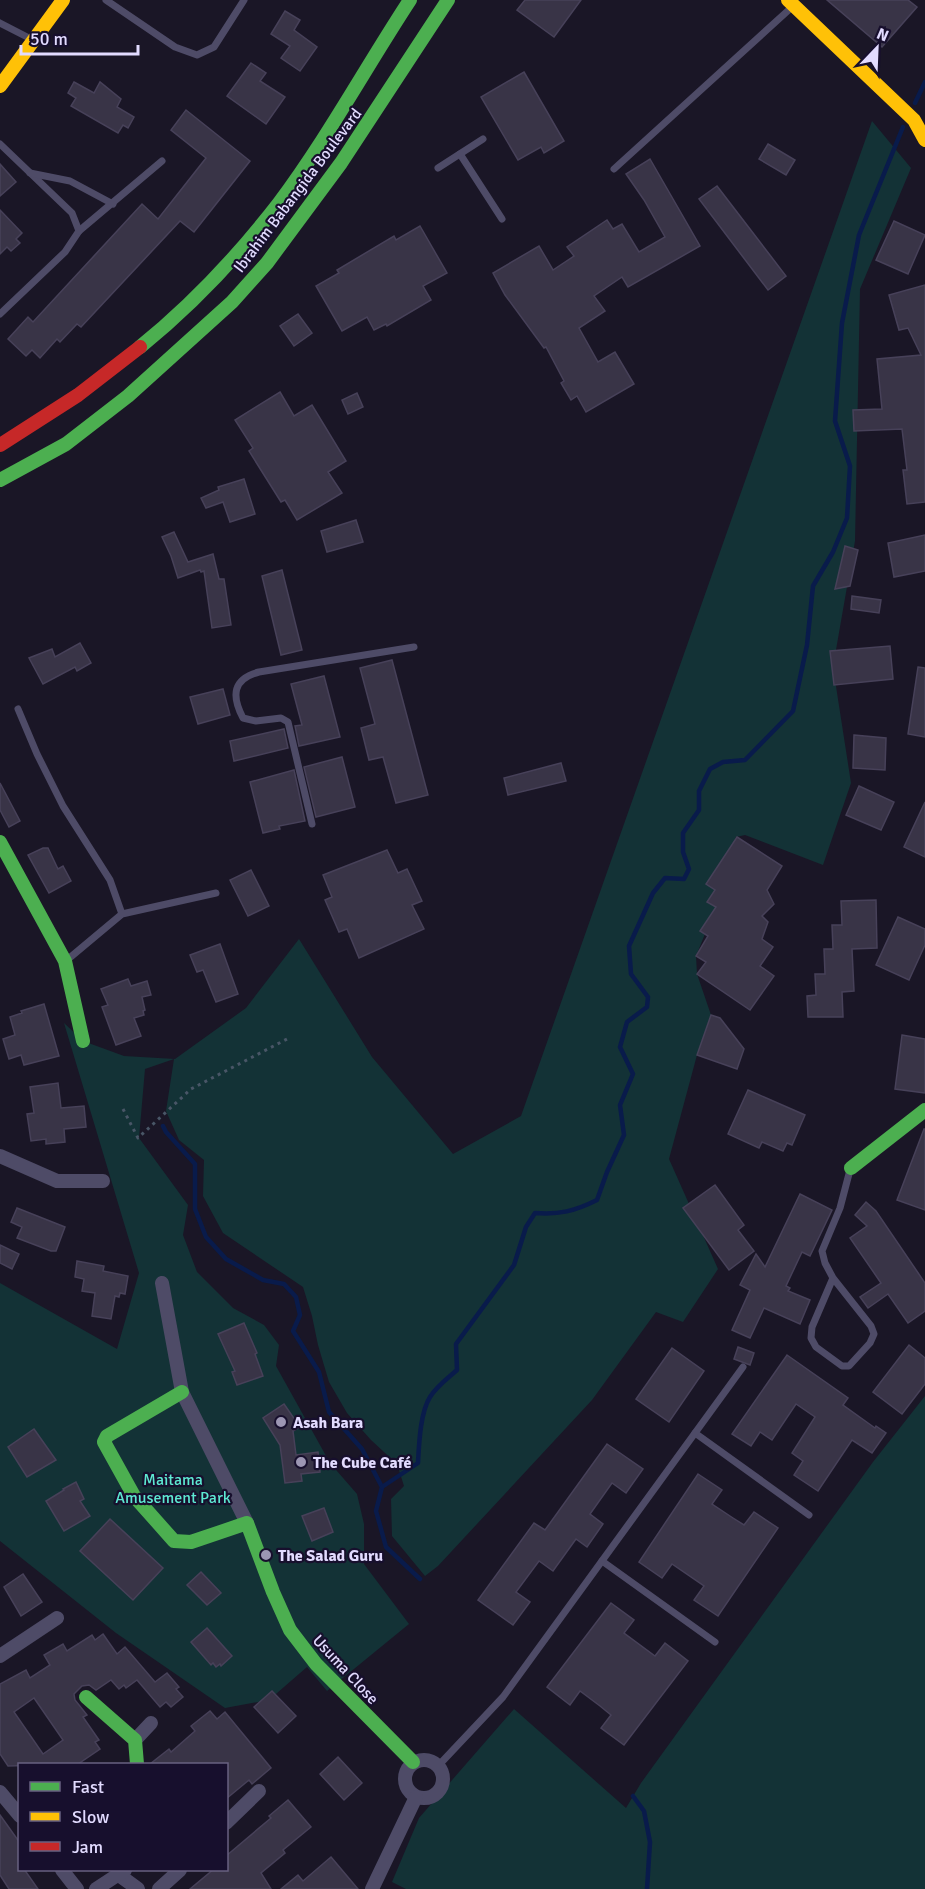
<svg xmlns="http://www.w3.org/2000/svg" width="925" height="1889" font-family="Signika,sans-serif">
  <style>
    .green { fill: #133236 }
    .lines { fill: none; stroke-linecap: round; stroke-linejoin: round }
    .stream { stroke: #091b4b; stroke-width: 4.5 }
    .building { fill: #393447; stroke: #474159; stroke-width: 1.5; fill-rule: evenodd }
    .path { stroke: #495667; stroke-width: 3; stroke-dasharray: 3 4.5; stroke-linecap: butt }
    .lane { stroke: #4e4b67; stroke-width: 7 }
    .street { stroke: #4e4b67; stroke-width: 14 }
    .fast { stroke: #4caf50; stroke-width: 14 }
    .slow { stroke: #ffc107; stroke-width: 14 }
    .jam { stroke: #c62828; stroke-width: 14 }
    .poi-dot { fill: #9c96b3; stroke: #170f2d; stroke-width: 2 }
    .labels { text-anchor: middle; stroke-width: 4.5; stroke-linejoin: round; paint-order: stroke }
    .street-label { font-size: 16px; fill: #e2dbff; stroke: #170f2d }
    .poi-label { font-size: 16px; font-weight: bold; fill: #e2dbff; stroke: #170f2d; text-anchor: start }
    .park-label { font-size: 16px; fill: #5de9d2; stroke: #170f2d }
  </style>
  <rect width="100%" height="100%" fill="#1a1626"/>
  <g class="green">
    <polygon points="872,121 911,168 860,289 855,541 833,667 851,783 823,865 745,835 736,837 715,890 716,907 696,956 697,974 711,1015 697,1055 669,1159 718,1269 683,1322 656,1312 592,1400 438,1566 425,1576 392,1536 391,1499 404,1486 397,1464 371,1440 347,1413 329,1382 318,1345 312,1316 303,1287 223,1233 203,1196 204,1160 179,1140 166,1111 174,1059 145,1069 139,1138 188,1205 183,1235 197,1272 233,1308 264,1325 279,1345 276,1366 330,1463 357,1494 364,1524 364,1564 409,1624 327,1691 307,1667 269,1700 225,1708 116,1633 0,1541 0,1283 117,1349 139,1273 64,1023 83,1041 124,1056 175,1059 246,1008 299,939 372,1057 453,1154 521,1116"/>
    <polygon points="925,1396 925,1889 406,1889 392,1882 419,1818 514,1709 626,1808 641,1783 873,1462"/>
  </g>
  <g class="lines">
    <g class="stream">
      <polyline points="915,103 925,82"/>
      <polyline points="163,1126 166,1132 195,1164 195,1209 206,1237 226,1259 263,1280 284,1284 296,1297 300,1315 293,1331 319,1372 329,1412 362,1449 382,1487 376,1511 386,1547 420,1579"/>
      <path d="M382,1487L418,1463C419,1445 420,1413 430,1397C437,1386 447,1379 457,1370L456,1344L514,1265L526,1227L535,1213C559,1215 575,1211 597,1200L607,1172L624,1135L620,1105L633,1074L620,1047L627,1022L647,1007L648,997L631,974L629,946L653,893L665,878L684,879L689,869L683,852V833L699,810V791L710,769L723,762L745,760L793,711L807,645L813,586L833,552L847,518L850,466L835,421L842,323L859,235L903,127"/>
      <polyline points="633,1796 644,1811 650,1842 647,1889"/>
    </g>
  </g>
  <g class="building">
    <polygon points="525,0 581,0 554,37 517,10"/>
    <polygon points="827,0 908,0 917,7 882,47"/>
    <polygon points="285,11 300,20 294,30 317,47 300,71 281,58 290,46 271,34"/>
    <polygon points="251,63 266,73 260,81 285,97 266,124 227,96"/>
    <polygon points="524,72 564,141 544,153 541,147 518,160 481,97"/>
    <polygon points="74,82 94,93 100,82 121,99 117,107 134,117 128,128 123,125 118,133 71,106 76,98 68,93"/>
    <polygon points="186,110 250,161 194,232 180,221 81,327 77,324 60,342 57,339 40,358 32,350 26,356 8,339 28,317 33,322 142,204 158,219 206,158 171,130"/>
    <polygon points="768,144 795,160 786,175 759,159"/>
    <polygon points="650,159 700,246 628,287 622,277 594,296 605,311 579,328 598,362 615,352 634,384 586,412 577,396 571,400 561,383 564,381 546,347 544,348 505,295 493,273 539,246 553,270 574,256 567,247 607,220 613,229 622,224 639,252 665,237 644,200 626,174"/>
    <polygon points="0,164 16,182 0,196"/>
    <polygon points="717,186 786,276 768,290 699,199"/>
    <polygon points="0,210 22,233 16,239 20,243 11,251 7,247 0,254"/>
    <polygon points="894,221 925,235 908,274 876,260"/>
    <polygon points="420,226 447,273 423,286 431,300 387,326 386,324 374,330 367,317 342,331 316,286 339,273 337,270 394,236 396,240"/>
    <polygon points="925,285 925,502 907,504 903,470 907,470 902,429 854,431 853,410 882,409 877,359 921,355 908,328 899,330 889,295"/>
    <polygon points="298,314 312,333 294,346 280,326"/>
    <polygon points="280,392 294,416 312,405 346,461 328,472 342,493 297,520 285,500 281,502 249,451 253,448 235,420"/>
    <polygon points="357,393 363,407 348,414 342,400"/>
    <polygon points="244,479 255,514 230,522 223,502 206,508 201,498 219,490 218,487"/>
    <polygon points="356,520 363,542 327,552 321,531"/>
    <polygon points="174,532 188,562 213,554 219,579 224,579 231,625 212,628 204,571 201,572 200,570 178,578 171,556 162,537"/>
    <polygon points="925,535 925,571 894,577 888,543"/>
    <polygon points="845,546 858,550 850,586 835,589"/>
    <polygon points="282,570 302,650 281,655 262,576"/>
    <polygon points="852,596 881,600 879,613 851,609"/>
    <polygon points="80,643 91,663 77,671 75,667 43,684 29,658 52,649 55,657"/>
    <polygon points="890,646 893,679 834,685 830,651"/>
    <polygon points="392,660 428,795 396,803 383,757 369,760 361,728 375,724 360,668"/>
    <polygon points="918,667 925,668 925,737 908,734"/>
    <polygon points="324,676 340,737 299,746 295,726 302,725 291,684"/>
    <polygon points="223,689 230,715 198,724 190,697"/>
    <polygon points="284,729 288,748 234,761 230,741"/>
    <polygon points="854,735 886,738 885,770 853,768"/>
    <polygon points="342,757 355,807 316,817 304,767"/>
    <polygon points="561,763 566,781 508,795 504,778"/>
    <polygon points="294,770 305,821 279,826 280,829 263,833 250,782"/>
    <polygon points="0,783 20,821 9,827 0,810"/>
    <polygon points="859,786 894,802 881,830 846,815"/>
    <polygon points="925,802 925,857 904,847"/>
    <polygon points="737,837 782,866 767,890 774,904 762,916 768,922 762,939 773,947 760,966 774,976 750,1010 697,974 706,962 696,956 708,936 700,931 716,907 707,902 715,890 706,884"/>
    <polygon points="43,848 48,848 58,869 63,866 71,881 49,893 28,855"/>
    <polygon points="387,850 398,873 407,869 422,901 412,905 424,929 359,958 347,929 339,932 325,900 332,897 323,875"/>
    <polygon points="251,870 269,906 248,916 230,880"/>
    <polygon points="876,900 877,948 852,949 854,991 842,992 843,1017 808,1017 807,996 816,995 815,974 825,974 824,949 833,949 832,925 842,925 841,901"/>
    <polygon points="898,917 925,929 925,945 909,980 876,965"/>
    <polygon points="220,944 238,994 216,1002 203,970 197,972 190,955"/>
    <polygon points="128,979 131,986 147,981 151,995 142,997 145,1010 143,1011 144,1015 134,1018 141,1036 116,1045 102,1007 108,1005 101,989"/>
    <polygon points="44,1004 59,1056 24,1065 21,1055 9,1059 3,1039 15,1035 10,1017 22,1013 21,1011"/>
    <polygon points="711,1015 720,1018 744,1049 737,1069 697,1055"/>
    <polygon points="902,1035 925,1039 925,1093 895,1089"/>
    <polygon points="58,1083 61,1108 84,1106 86,1127 64,1129 65,1142 46,1144 46,1139 31,1141 27,1114 34,1113 30,1087"/>
    <polygon points="748,1090 805,1115 792,1145 787,1143 783,1151 762,1142 759,1148 728,1134"/>
    <polygon points="924,1129 925,1129 925,1210 897,1200"/>
    <polygon points="715,1185 744,1225 738,1230 754,1251 729,1270 683,1208"/>
    <polygon points="800,1194 832,1210 810,1256 802,1252 786,1286 790,1288 788,1291 810,1300 800,1324 764,1308 750,1338 732,1330 750,1290 740,1285 756,1254 765,1267"/>
    <polygon points="866,1202 876,1211 925,1283 925,1311 908,1323 888,1294 868,1308 860,1297 881,1283 850,1238 867,1226 855,1215"/>
    <polygon points="17,1208 65,1227 56,1251 51,1251 17,1238 22,1227 11,1222"/>
    <polygon points="0,1245 19,1254 12,1269 0,1263"/>
    <polygon points="77,1261 104,1266 103,1271 128,1276 125,1294 120,1293 119,1297 115,1296 111,1319 92,1316 95,1293 82,1291 84,1279 75,1277"/>
    <polygon points="244,1323 257,1353 255,1354 263,1376 237,1385 232,1372 235,1371 218,1334"/>
    <polygon points="909,1345 925,1358 925,1384 902,1414 873,1392"/>
    <polygon points="738,1347 754,1353 750,1365 734,1359"/>
    <polygon points="672,1348 704,1371 669,1422 636,1399"/>
    <polygon points="787,1355 848,1398 843,1405 875,1428 876,1426 886,1433 872,1453 852,1440 818,1491 794,1475 803,1461 792,1453 815,1417 796,1404 772,1440 760,1432 751,1446 732,1434"/>
    <polygon points="284,1404 300,1427 293,1431 296,1455 318,1452 320,1472 301,1474 302,1481 285,1483 280,1445 263,1418"/>
    <polygon points="34,1429 56,1460 27,1477 8,1447"/>
    <polygon points="607,1444 643,1469 626,1493 612,1483 590,1514 603,1524 587,1547 576,1539 553,1571 539,1561 516,1592 530,1602 513,1625 478,1600 534,1523 545,1530"/>
    <polygon points="698,1474 722,1490 712,1504 733,1518 744,1525 754,1512 778,1528 718,1616 694,1600 704,1586 672,1564 662,1578 639,1562"/>
    <polygon points="76,1482 84,1499 80,1501 90,1516 64,1531 46,1501 64,1490 63,1489"/>
    <polygon points="324,1508 333,1532 312,1541 302,1516"/>
    <polygon points="110,1519 163,1568 133,1600 80,1551"/>
    <polygon points="201,1572 221,1593 207,1605 187,1585"/>
    <polygon points="23,1574 42,1602 21,1616 4,1587"/>
    <polygon points="611,1603 634,1620 624,1633 655,1656 665,1643 688,1661 624,1745 601,1728 611,1715 600,1706 580,1691 570,1705 547,1687"/>
    <polygon points="207,1628 232,1656 221,1666 220,1664 216,1667 213,1663 211,1665 191,1642"/>
    <path d="M103,1634L117,1654L125,1647L155,1682L167,1673L179,1687L176,1689L183,1697L171,1707L166,1702L160,1707L137,1680L126,1688L124,1685L119,1689L111,1680L96,1690L89,1685L82,1686L74,1694L75,1700L87,1715L83,1717L99,1740L95,1742L100,1749L78,1764L8,1766L0,1754V1684L26,1670L30,1678L50,1665L44,1655L63,1644L67,1651L92,1635L95,1640ZM34,1698L63,1740L43,1754L14,1712Z"/>
    <polygon points="272,1691 296,1716 278,1733 254,1707"/>
    <polygon points="210,1711 217,1719 225,1712 271,1768 252,1784 249,1780 226,1799 226,1764 150,1764 169,1749 171,1752 195,1731 191,1726"/>
    <polygon points="338,1757 362,1783 344,1800 320,1774"/>
    <polygon points="288,1800 311,1827 283,1850 285,1853 261,1873 271,1889 190,1889 214,1869 226,1869 226,1856 271,1818 269,1816"/>
    <polygon points="0,1815 20,1843 20,1869 24,1869 38,1889 9,1889 0,1875"/>
    <polygon points="331,1857 358,1889 281,1889 298,1875 303,1881"/>
  </g>
  <g class="lines">
    <polyline class="path" points="123,1109 138,1138 191,1089 289,1038"/>
    <g class="lane">
      <polyline points="106,0 175,47 197,55 214,47 244,0"/>
      <polyline points="0,23 31,39"/>
      <polyline points="0,144 72,213 79,231 65,252 0,314"/>
      <polyline points="460,154 502,219"/>
      <polyline points="438,168 483,139"/>
      <polyline points="614,169 792,7"/>
      <polyline points="30,173 70,181 113,204"/>
      <polyline points="79,231 162,161"/>
      <polyline points="18,709 37,754 63,806 110,880 122,914"/>
      <path d="M312,824L288,722L281,718L256,721L243,718C231,695 233,679 259,672L414,647"/>
      <polyline points="67,960 122,914 216,893"/>
      <polyline points="833,1278 812,1327 811,1338 816,1347 842,1366 849,1366 870,1343 874,1334 871,1326 833,1278 825,1263 822,1251 840,1208 850,1170"/>
      <polyline points="695,1433 809,1515"/>
      <polyline points="602,1561 715,1642"/>
      <polyline points="438,1766 503,1697 743,1367"/>
    </g>
    <g class="street">
      <polyline points="0,1156 57,1181 103,1181"/>
      <polyline points="162,1283 182,1392 247,1523"/>
      <polyline points="0,1656 57,1618"/>
      <polyline points="135,1740 151,1723"/>
      <circle cx="424" cy="1779" r="19"/>
      <polyline points="0,1792 20,1816"/>
      <polyline points="226,1823 259,1791"/>
      <polyline points="62,1870 77,1889"/>
      <polyline points="119,1875 138,1889"/>
      <polyline points="96,1889 125,1870"/>
      <polyline points="159,1889 180,1870"/>
      <polyline points="372,1889 416,1797"/>
    </g>
    <g class="fast">
      <path d="M140,347C192,305 238,256 279,203C327,139 366,67 410,0"/>
      <polyline points="0,480 66,444 128,396 232,302 267,263 341,163 448,0"/>
      <polyline points="0,842 65,961 83,1041"/>
      <polyline points="851,1168 925,1110"/>
      <polyline points="182,1392 107,1436 104,1442 134,1496 174,1541 191,1542 247,1523 273,1592 290,1630 316,1664 413,1762"/>
      <polyline points="86,1697 135,1740 137,1764"/>
    </g>
    <g class="slow">
      <polyline points="788,0 914,120 925,140"/>
      <polyline points="0,86 63,0"/>
    </g>
    <polyline class="jam" points="0,445 78,395 140,347"/>
  </g>
  <g class="poi-dot">
    <circle cx="281" cy="1422" r="6"/>
    <circle cx="301" cy="1462" r="6"/>
    <circle cx="266" cy="1555" r="6"/>
  </g>
  <g class="labels">
    <g class="street-label">
      <text transform="translate(297 190) rotate(-53)" y="6">Ibrahim Babangida Boulevard</text>
      <text transform="translate(346 1669) rotate(47)" y="6">Usuma Close</text>
    </g>
    <g class="poi-label">
      <text x="293" y="1428">Asah Bara</text>
      <text x="313" y="1468">The Cube Café</text>
      <text x="278" y="1561">The Salad Guru</text>
    </g>
    <g class="park-label">
      <text x="173" y="1485">Maitama<tspan x="173" dy="18">Amusement Park</tspan></text>
    </g>
  </g>
  <rect x="18" y="1763" width="210" height="108" fill="#170f2d" stroke="#686181" stroke-width="1.5"/>
  <rect x="30" y="1782" width="30" height="9" fill="#4caf50" stroke="#686181" stroke-width="1.5"/>
  <text x="72" y="1793" font-size="18" fill="#e2dbff">Fast</text>
  <rect x="30" y="1812" width="30" height="9" fill="#ffc107" stroke="#686181" stroke-width="1.5"/>
  <text x="72" y="1823" font-size="18" fill="#e2dbff">Slow</text>
  <rect x="30" y="1842" width="30" height="9" fill="#c62828" stroke="#686181" stroke-width="1.5"/>
  <text x="72" y="1853" font-size="18" fill="#e2dbff">Jam</text>
  <g transform="translate(877 48) rotate(23)" stroke="#170f2d" stroke-width="4.5" paint-order="stroke">
  <path d="M0-4.5L10 22L0 15L-10 22Z" fill="#e2dbff"/>
  <text y="-9" font-size="16" font-weight="bold" text-anchor="middle" fill="#e2dbff">N</text>
  </g>
  <path d="M21 45v9h117v-9" fill="none" stroke="#e2dbff" stroke-width="3"/>
  <text x="30" y="45" font-size="18" fill="#e2dbff" stroke="#170f2d" stroke-width="4.5" paint-order="stroke">50 m</text>
</svg>
